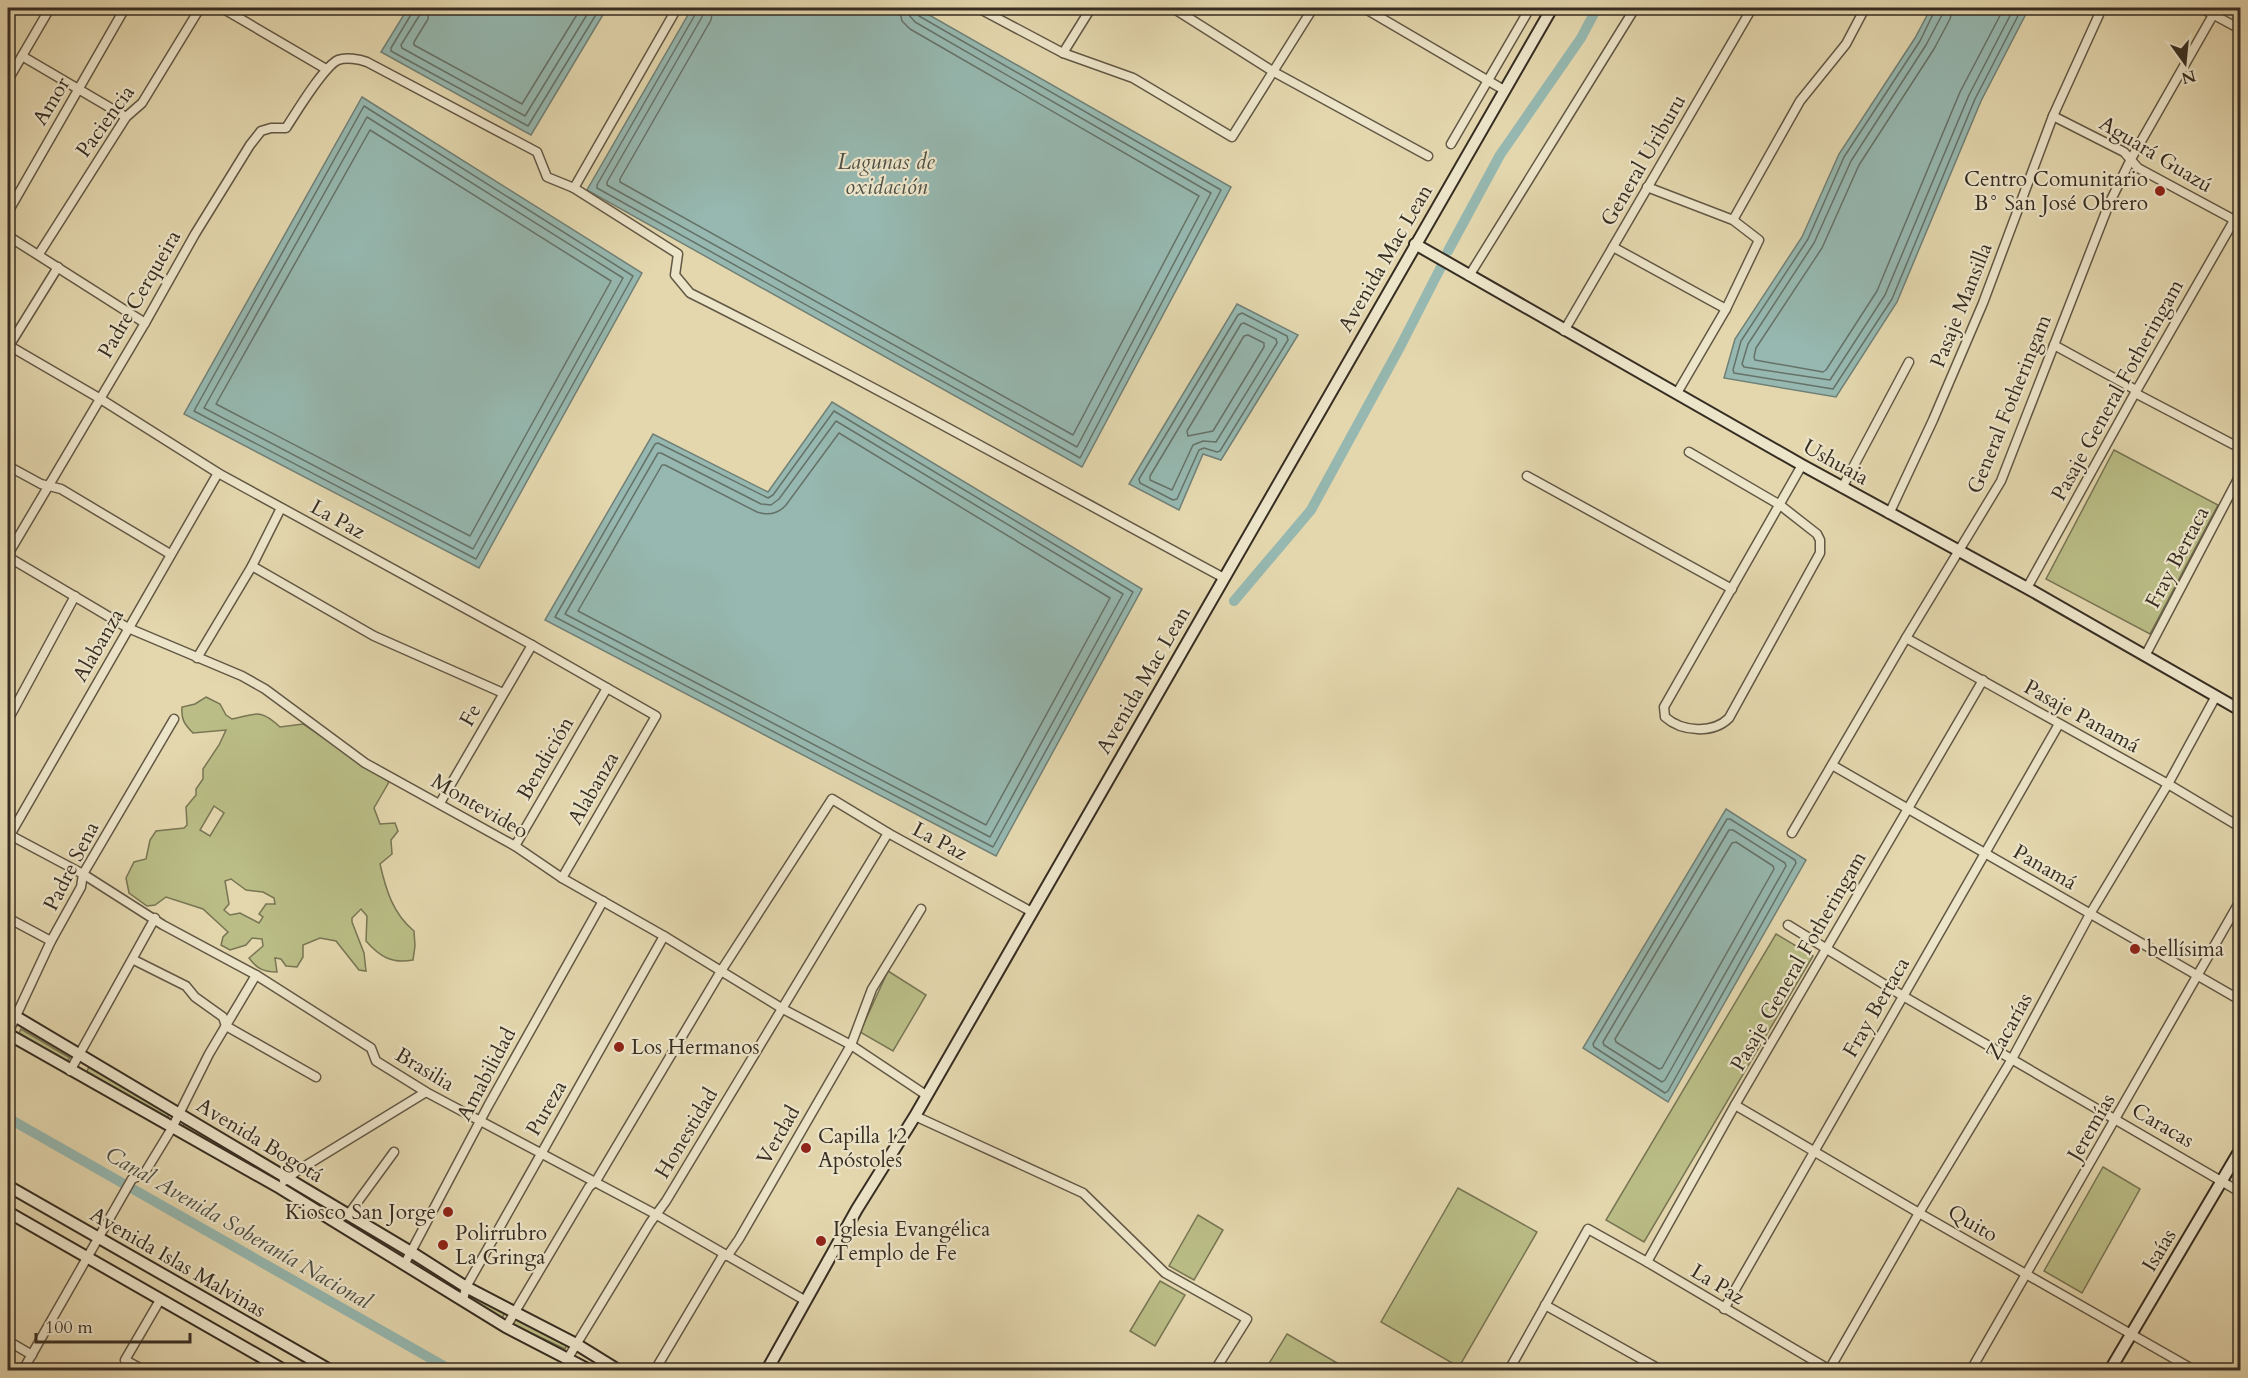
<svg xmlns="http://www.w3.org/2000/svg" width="2248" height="1378" font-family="Cardo,serif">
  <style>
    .green { fill: #babd86; stroke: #787554; stroke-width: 1.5; fill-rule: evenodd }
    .water { fill: #96b8b0; stroke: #708077; stroke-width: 1.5 }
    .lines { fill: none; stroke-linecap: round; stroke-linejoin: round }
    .shore { stroke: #667269; stroke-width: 1.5 }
    .canal { stroke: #96b8b0; stroke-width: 10 }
    .street-casing { stroke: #625845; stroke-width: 11 }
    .secondary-casing { stroke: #362d22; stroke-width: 14 }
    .street { stroke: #ede5ca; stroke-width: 8 }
    .secondary { stroke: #ede5ca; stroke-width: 10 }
    .poi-dot { fill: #8f2418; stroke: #ede5ca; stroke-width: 2 }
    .labels { text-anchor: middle; stroke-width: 4.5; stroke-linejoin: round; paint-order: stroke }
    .street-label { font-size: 21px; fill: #362d22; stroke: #ede5ca }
    .poi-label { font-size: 21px; fill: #362d22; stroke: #ede5ca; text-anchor: start }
    .water-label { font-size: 22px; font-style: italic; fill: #4e5046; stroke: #ede5ca }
  </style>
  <rect width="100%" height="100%" fill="#e4d7ae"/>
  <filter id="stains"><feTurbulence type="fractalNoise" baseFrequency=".00333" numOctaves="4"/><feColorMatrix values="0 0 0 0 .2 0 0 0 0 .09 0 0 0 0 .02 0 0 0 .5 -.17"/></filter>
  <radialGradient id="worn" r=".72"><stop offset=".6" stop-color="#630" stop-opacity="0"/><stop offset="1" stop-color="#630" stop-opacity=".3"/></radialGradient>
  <g class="green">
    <polygon points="2114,450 2218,505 2150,634 2046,579"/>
    <path d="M206,697L220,704L226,715L232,719C256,714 260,708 280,727L303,724L389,782L374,808L380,824L395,823L398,831L391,840L392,854L380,864C386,890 393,914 414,931L415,946L413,960C392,964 380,957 366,941L367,916L361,909L352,918V922L364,953L366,971L359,970L336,941L320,938L303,945V957L297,967L286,966L281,959L275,958L277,972C264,972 257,969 249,958L263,946L262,939L252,938L246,945L230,950L221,945L223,937L228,932L203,909L166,897L155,905L147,906L129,893L126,878L134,862L146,859L150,840L156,831L184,828L187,825L186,807L196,795V789L203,779V769L219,745L226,730L193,733C184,724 181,719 182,707L195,704ZM214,806L224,813L210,836L200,830ZM231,879L246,890L263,892L274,898L275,904H266L259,914L263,917L259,923L240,913L230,915L224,910L229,904L225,881Z"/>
    <polygon points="1776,934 1813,956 1644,1242 1606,1220"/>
    <polygon points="888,971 926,995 893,1051 860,1032"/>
    <polygon points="21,1029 70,1058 66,1062 19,1033"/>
    <polygon points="90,1065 170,1115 165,1118 86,1073"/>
    <polygon points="184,1124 272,1173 268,1180 181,1129"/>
    <polygon points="2103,1167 2140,1189 2082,1293 2044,1271"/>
    <polygon points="287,1184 401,1251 399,1255 284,1188"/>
    <polygon points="1458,1188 1537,1232 1459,1367 1381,1322"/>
    <polygon points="1198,1215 1223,1230 1194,1280 1169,1266"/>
    <polygon points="415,1260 464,1290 462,1294 413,1264"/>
    <polygon points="1160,1281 1185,1295 1155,1346 1130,1331"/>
    <polygon points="471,1294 505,1313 502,1318 468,1298"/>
    <polygon points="515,1319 567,1345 565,1349 512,1324"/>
    <polygon points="1287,1334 1339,1364 1335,1370 1265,1370"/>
  </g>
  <g class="water">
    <polygon points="408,8 607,8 531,135 381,52"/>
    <polygon points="692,8 917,8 1231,187 1082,467 587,190"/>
    <polygon points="1931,8 2029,8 1981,101 1897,302 1836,397 1724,378 1735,339 1802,237 1839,154 1915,38"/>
    <polygon points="362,97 642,273 479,568 184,414"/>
    <polygon points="1237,304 1298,335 1221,460 1203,454 1179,510 1129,484"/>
    <polygon points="832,402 1142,589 996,856 545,620 653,434 768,492"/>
    <polygon points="1726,809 1806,860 1668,1102 1583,1048"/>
  </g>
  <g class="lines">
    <g class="shore">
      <polyline points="413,8 412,13 391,48 391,51 528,126 600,8"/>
      <polyline points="420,8 419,16 401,45 402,48 525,116 591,8"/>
      <polyline points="429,8 428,19 414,42 414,45 522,104 581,8"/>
      <polyline points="697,8 696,13 597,185 597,188 1080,458 1221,190 919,16 915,8"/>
      <polyline points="704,8 702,17 607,182 607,185 1077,447 1211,193 915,22 909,15 908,8"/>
      <polyline points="713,8 711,20 620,179 620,182 1073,435 1199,196 910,29 902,21 899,8"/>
      <polyline points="1936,8 1920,41 1844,157 1808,239 1741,341 1733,370 1734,373 1833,389 1892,299 1975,99 2022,8"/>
      <polyline points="1944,8 1942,15 1926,45 1851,161 1814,243 1748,344 1742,364 1744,367 1830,380 1885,295 1969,95 2014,8"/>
      <polyline points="1953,8 1950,19 1934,49 1859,165 1822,248 1756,348 1754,357 1755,360 1823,372 1826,370 1877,291 1960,92 2004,8"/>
      <polygon points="364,106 633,276 476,559 194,411"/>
      <polygon points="367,117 623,278 473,549 204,408"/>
      <polygon points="370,130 611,281 470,536 216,404"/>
      <polygon points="1242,313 1287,336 1288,340 1220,451 1217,452 1204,448 1199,450 1177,499 1173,500 1140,483 1139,479 1238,315"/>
      <polygon points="1244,323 1276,339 1277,343 1216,442 1203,441 1193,445 1172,490 1150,480 1150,476 1241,324"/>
      <polygon points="1248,335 1264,343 1264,347 1213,431 1188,436 1187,431 1244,336"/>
      <polygon points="834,411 1133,592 993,847 555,617 655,444 658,443 768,498 773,495"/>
      <polygon points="836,421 1123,594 990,837 565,614 658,453 661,453 761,504 771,505 779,499"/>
      <path d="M839,433L1110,598L986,825L578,611L662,465H665L757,512C769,516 778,514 786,505Z"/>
      <polygon points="1727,819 1730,819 1795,860 1796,863 1668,1091 1665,1093 1594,1047 1593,1044"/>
      <polygon points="1729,830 1733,830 1785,863 1786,866 1665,1080 1662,1082 1604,1045 1603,1042"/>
      <polygon points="1736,842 1773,866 1774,869 1662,1068 1659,1069 1616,1042 1615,1039 1732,843"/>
    </g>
    <g class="canal">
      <polyline points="1448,251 1500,155 1581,38 1597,8"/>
      <polyline points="1234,601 1311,510 1400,347 1442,265"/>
      <polyline points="8,1118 451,1370"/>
    </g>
    <g class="street-casing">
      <g id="street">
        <polyline points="222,8 326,69"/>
        <polyline points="978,8 1063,53 1133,78 1232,137 1313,8"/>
        <polyline points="1173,8 1274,72 1428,156"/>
        <polyline points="1364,8 1504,90"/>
        <polyline points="2201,8 2240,29"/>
        <polyline points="1063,53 1091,8"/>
        <polyline points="22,56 126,117"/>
        <polyline points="8,80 50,8"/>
        <polyline points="2053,116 2124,152 2138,168 2240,223"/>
        <polyline points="1451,144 1530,8"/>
        <polyline points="1647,187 1733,220 1759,240 1726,309 1677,393"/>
        <path d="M574,188L678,254L675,275L690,293C870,383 1046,482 1224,578"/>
        <polyline points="8,212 125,8"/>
        <polyline points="1733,220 1800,101 1846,44 1865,8"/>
        <polyline points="8,236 145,323"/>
        <polyline points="1613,247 1726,309"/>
        <polyline points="39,254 126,117 142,103 200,8"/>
        <polyline points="1469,276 1635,8"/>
        <polyline points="1564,331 1752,8"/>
        <polyline points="8,345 99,398 218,473 532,645 656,716 562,878"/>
        <polyline points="2054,345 2136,390"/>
        <polyline points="9,346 58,267"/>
        <polyline points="2135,393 2240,448"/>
        <path d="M1689,452L1780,505L1817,534L1820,540V553L1729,718C1713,734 1682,732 1665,717L1664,707C1710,627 1756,546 1802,465"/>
        <polyline points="8,466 41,484 61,489 170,554"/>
        <polyline points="1527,476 1732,589"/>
        <polyline points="1842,488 1909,362"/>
        <polyline points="1889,514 1933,420 1983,303 2053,116 2102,8"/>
        <polyline points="10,558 128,628 242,676 265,689 365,763 515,846 562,878 664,936 783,1009 851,1045 926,1095"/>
        <path d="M8,562L10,558V551L145,323L195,234L250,145L261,131L271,128H286C296,113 323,67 338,60C346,57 359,59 367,62L537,152L547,177L574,188L677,8"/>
        <polyline points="252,566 374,636 503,693"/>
        <polyline points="2027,588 2135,393 2240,210"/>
        <polyline points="1906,638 2168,784 2240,827"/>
        <polyline points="2145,656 2240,475"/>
        <polyline points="197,658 252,566 281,508"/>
        <polyline points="8,720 75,596"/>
        <polyline points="1832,765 2240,1000"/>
        <polyline points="440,803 532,645"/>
        <polyline points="1792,833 1906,638 2001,481 2109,204 2131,159 2217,8"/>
        <polyline points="8,834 83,874 163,925 256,975 371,1048 376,1061 426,1092 657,1215 806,1301"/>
        <polyline points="10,835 218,473"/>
        <polyline points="515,846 607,688"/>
        <polyline points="8,918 51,941"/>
        <polyline points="1788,925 1903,996 2240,1192"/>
        <polyline points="134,960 186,986 195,997 223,1017 226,1026 316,1077"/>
        <polyline points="8,1033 51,941 81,887 83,874 174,719"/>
        <polyline points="70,1071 155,918"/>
        <polyline points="1735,1105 1919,1213 2194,1370"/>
        <polyline points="915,1116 1083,1193 1165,1273 1247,1319 1215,1370"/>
        <polyline points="284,1181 297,1171 426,1092"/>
        <polyline points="348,1215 394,1152"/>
        <polyline points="1647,1262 1735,1105 1983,680"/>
        <polyline points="404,1265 488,1106 603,901"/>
        <polyline points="463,1300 466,1287 664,936"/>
        <polyline points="1545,1305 1661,1370"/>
        <polyline points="1724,1309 2059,724"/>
        <polyline points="506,1327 589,1187 596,1181 721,971 832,799 888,833 1032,912"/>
        <polyline points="8,1341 32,1355"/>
        <polyline points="568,1358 650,1223 666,1201 888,833"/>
        <polyline points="23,1370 132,1179 144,1174 172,1128 209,1054 256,975"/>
        <polyline points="144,1370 125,1360 160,1300"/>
        <polyline points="655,1370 722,1257 728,1255 739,1239 851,1045 872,989 921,909"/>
        <polyline points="1509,1370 1588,1229 1647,1262 1830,1370"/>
        <polyline points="1829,1370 1919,1213 2012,1059 2090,914 2168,784 2216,696"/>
        <polyline points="1971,1370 2240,901"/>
      </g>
    </g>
    <g class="secondary-casing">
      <g id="secondary">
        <polyline points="1415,244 1802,465 2027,588 2240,710"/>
        <polyline points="8,1012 411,1252 466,1287 576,1344 618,1370"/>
        <polyline points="8,1034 280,1188 506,1327 589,1370"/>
        <polyline points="8,1186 330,1370"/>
        <polyline points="8,1212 284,1370"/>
        <polyline points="767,1370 857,1209 915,1116 1552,8"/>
        <polyline points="2110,1370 2240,1150"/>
      </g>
    </g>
    <use href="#street" class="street"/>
    <use href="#secondary" class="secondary"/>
  </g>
  <g class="poi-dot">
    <circle cx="2160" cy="191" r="6"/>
    <circle cx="2135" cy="949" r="6"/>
    <circle cx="619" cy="1047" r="6"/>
    <circle cx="806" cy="1148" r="6"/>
    <circle cx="448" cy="1212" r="6"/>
    <circle cx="821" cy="1241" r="6"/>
    <circle cx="443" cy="1245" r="6"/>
  </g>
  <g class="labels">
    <g class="street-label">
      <text transform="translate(51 101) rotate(-59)" y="7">Amor</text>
      <text transform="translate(105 121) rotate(-54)" y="7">Paciencia</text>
      <text transform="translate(2156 154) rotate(31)" y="7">Aguará Guazú</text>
      <text transform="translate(1643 160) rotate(-60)" y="7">General Uriburu</text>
      <text transform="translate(1385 258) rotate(-60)" y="7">Avenida Mac Lean</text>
      <text transform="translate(139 294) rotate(-60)" y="7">Padre Cerqueira</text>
      <text transform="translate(1961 305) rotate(-68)" y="7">Pasaje Mansilla</text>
      <text transform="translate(2117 390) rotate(-61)" y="7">Pasaje General Fotheringam</text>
      <text transform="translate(2009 404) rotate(-68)" y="7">General Fotheringam</text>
      <text transform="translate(1836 462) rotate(29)" y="7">Ushuaia</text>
      <text transform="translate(338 519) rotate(29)" y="7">La Paz</text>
      <text transform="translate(2177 557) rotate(-62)" y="7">Fray Bertaca</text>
      <text transform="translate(98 645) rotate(-60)" y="7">Alabanza</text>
      <text transform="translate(1143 680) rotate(-60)" y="7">Avenida Mac Lean</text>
      <text transform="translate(470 715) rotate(-61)" y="7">Fe</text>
      <text transform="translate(2082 716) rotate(29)" y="7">Pasaje Panamá</text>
      <text transform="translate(545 758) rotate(-60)" y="7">Bendición</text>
      <text transform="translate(593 788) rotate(-60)" y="7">Alabanza</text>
      <text transform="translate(480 806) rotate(30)" y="7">Montevideo</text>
      <text transform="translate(940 841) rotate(28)" y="7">La Paz</text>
      <text transform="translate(71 866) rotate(-63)" y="7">Padre Sena</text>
      <text transform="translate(2045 867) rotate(30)" y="7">Panamá</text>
      <text transform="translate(1798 961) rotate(-60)" y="7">Pasaje General Fotheringam</text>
      <text transform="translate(1876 1007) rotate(-60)" y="7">Fray Bertaca</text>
      <text transform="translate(2009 1026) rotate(-61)" y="7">Zacarías</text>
      <text transform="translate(425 1069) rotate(31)" y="7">Brasilia</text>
      <text transform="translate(486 1074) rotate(-62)" y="7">Amabilidad</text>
      <text transform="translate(546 1108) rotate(-60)" y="7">Pureza</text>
      <text transform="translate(2163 1125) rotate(30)" y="7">Caracas</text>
      <text transform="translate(2091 1127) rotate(-60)" y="7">Jeremías</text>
      <text transform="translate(686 1133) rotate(-59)" y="7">Honestidad</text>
      <text transform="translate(778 1135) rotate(-60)" y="7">Verdad</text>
      <text transform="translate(260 1140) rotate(31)" y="7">Avenida Bogotá</text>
      <text transform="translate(1973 1223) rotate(30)" y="7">Quito</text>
      <text transform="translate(2159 1250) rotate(-59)" y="7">Isaías</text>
      <text transform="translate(178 1262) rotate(30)" y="7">Avenida Islas Malvinas</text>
      <text transform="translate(1718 1284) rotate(31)" y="7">La Paz</text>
    </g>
    <g class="poi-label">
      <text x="2148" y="186" text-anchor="end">Centro Comunitario<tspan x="2148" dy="24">B° San José Obrero</tspan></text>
      <text x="2147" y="956">bellísima</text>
      <text x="631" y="1054">Los Hermanos</text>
      <text x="818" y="1143">Capilla 12<tspan x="818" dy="24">Apóstoles</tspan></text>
      <text x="436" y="1219" text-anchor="end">Kiosco San Jorge</text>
      <text x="833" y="1236">Iglesia Evangélica<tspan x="833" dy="24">Templo de Fe</tspan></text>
      <text x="455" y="1240">Polirrubro<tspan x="455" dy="24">La Gringa</tspan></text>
    </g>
    <g class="water-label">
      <text x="886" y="169">Lagunas de<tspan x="886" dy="25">oxidación</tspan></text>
      <text transform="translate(239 1227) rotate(30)" y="8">Canal Avenida Soberanía Nacional</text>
    </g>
  </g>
  <rect width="2248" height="1378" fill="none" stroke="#e4d7ae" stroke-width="30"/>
  <rect x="9" y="9" width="2230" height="1360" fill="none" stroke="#362d22" stroke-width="3"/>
  <rect x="15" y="15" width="2218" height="1348" fill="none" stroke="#362d22" stroke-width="1.5"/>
  <g transform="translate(2185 63) rotate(165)" stroke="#ede5ca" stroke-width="4.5" paint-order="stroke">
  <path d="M0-4.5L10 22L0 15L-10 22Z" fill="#362d22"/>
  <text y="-9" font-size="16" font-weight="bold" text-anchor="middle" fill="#362d22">N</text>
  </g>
  <path d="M36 1333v9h154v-9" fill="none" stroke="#362d22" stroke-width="3"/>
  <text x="45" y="1333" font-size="18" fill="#362d22" stroke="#ede5ca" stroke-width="4.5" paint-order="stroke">100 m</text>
  <rect width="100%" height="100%" filter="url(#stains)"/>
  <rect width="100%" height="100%" fill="url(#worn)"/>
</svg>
